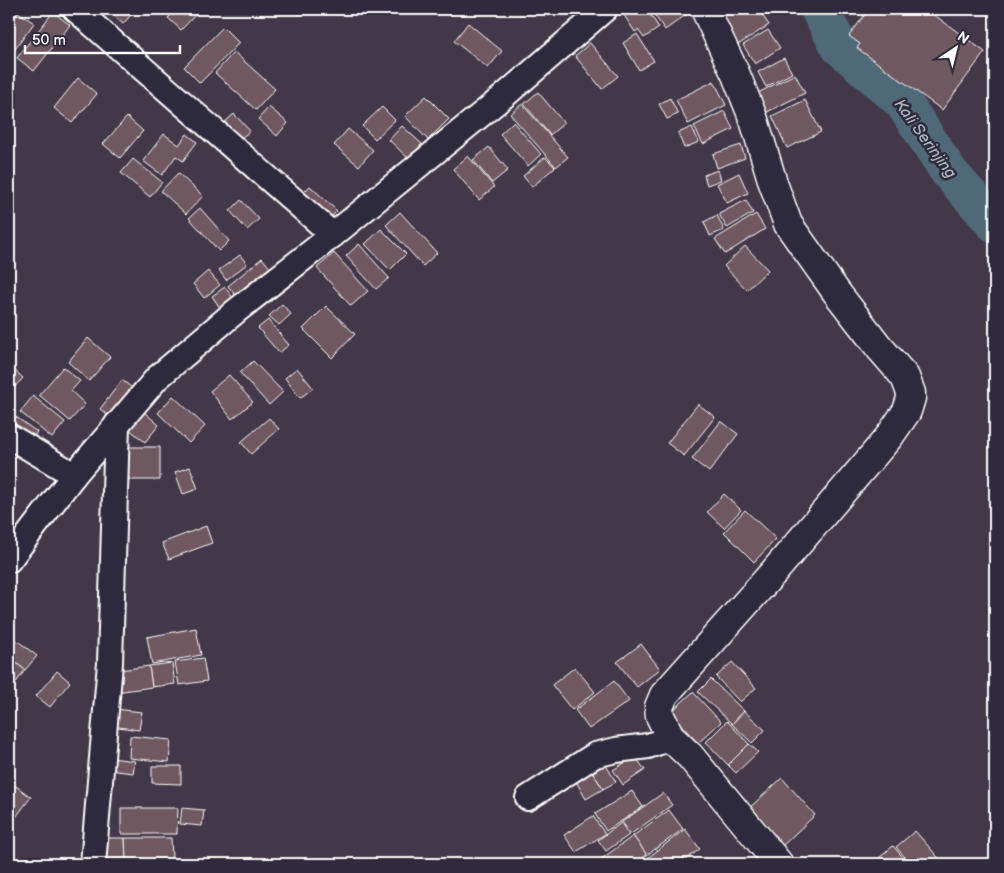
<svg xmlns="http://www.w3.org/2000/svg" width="1004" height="873" font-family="'Balsamiq Sans',sans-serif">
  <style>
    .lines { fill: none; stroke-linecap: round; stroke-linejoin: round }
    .river { stroke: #506979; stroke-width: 38 }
    .building { fill: #6f5860; stroke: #fff }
    .street-casing { stroke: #fff; stroke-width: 28 }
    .secondary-casing { stroke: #fff; stroke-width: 31 }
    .street { stroke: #2f2a3d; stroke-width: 24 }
    .secondary { stroke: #2f2a3d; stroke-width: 28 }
    .labels { text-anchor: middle; stroke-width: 5; stroke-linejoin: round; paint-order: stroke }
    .water-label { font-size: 16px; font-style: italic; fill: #a8b4bc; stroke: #2f2a3d }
  </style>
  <rect width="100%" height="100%" fill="#423848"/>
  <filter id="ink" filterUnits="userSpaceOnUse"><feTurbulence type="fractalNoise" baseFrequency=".02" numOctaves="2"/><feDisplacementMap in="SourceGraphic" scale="10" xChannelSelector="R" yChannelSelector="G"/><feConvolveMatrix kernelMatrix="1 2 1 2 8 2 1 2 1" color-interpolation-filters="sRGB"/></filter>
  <g filter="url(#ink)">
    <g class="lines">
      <polyline class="river" points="819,9 840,47 903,102 949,172 995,224"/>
    </g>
    <g class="building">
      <polygon points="106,9 136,9 123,24"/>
      <polygon points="177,9 201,9 181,30 168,18"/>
      <polygon points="620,9 647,9 659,28 644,38 638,30 635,32"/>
      <polygon points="652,9 683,9 687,14 665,30 651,10"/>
      <polygon points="736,9 758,9 769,25 733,48 716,22"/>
      <polygon points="869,9 926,9 985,52 942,110 857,48 860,44 849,36"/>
      <polygon points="18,12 34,23 10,56 9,26"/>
      <polygon points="53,12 70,25 34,71 17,58"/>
      <polygon points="468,23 502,51 488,68 454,41"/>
      <polygon points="223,27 239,43 200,83 184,67"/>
      <polygon points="768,30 780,48 755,64 743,45"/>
      <polygon points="637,34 654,61 639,70 623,43"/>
      <polygon points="590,43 618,76 602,89 575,56"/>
      <polygon points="234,52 275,89 256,110 215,73"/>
      <polygon points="784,58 792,73 766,87 758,72"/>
      <polygon points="795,74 805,93 763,114 754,95"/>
      <polygon points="78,78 97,94 72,123 54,108"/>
      <polygon points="714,81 726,105 688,124 676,100"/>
      <polygon points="538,92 564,123 550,135 524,104"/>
      <polygon points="426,96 449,119 428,140 405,116"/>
      <polygon points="670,98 678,114 667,119 659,104"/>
      <polygon points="805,100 821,132 787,148 772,116"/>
      <polygon points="522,104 568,157 556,167 510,114"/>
      <polygon points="269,107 288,123 277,136 258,119"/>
      <polygon points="382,107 395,120 375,139 362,126"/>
      <polygon points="724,111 733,129 703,144 694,126"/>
      <polygon points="234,114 250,131 241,138 225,122"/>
      <polygon points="127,117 143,131 120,158 103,144"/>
      <polygon points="513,122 541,154 528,166 500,134"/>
      <polygon points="402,126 422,144 409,159 389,140"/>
      <polygon points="692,127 699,142 684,148 678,133"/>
      <polygon points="348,129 373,150 359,166 334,145"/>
      <polygon points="164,134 179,145 187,134 197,142 183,161 176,156 162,175 143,161"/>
      <polygon points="741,145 745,158 717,168 713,154"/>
      <polygon points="489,147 508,170 492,183 473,160"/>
      <polygon points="468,156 494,187 479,200 453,169"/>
      <polygon points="545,157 555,167 532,187 523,176"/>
      <polygon points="133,159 162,182 150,197 121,173"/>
      <polygon points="718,170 721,180 707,185 704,175"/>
      <polygon points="178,173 203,196 186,214 161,191"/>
      <polygon points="739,173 748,193 727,203 717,184"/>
      <polygon points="310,186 337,211 324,224 297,199"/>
      <polygon points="241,200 259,219 247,230 230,211"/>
      <polygon points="746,200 753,213 727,228 719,214"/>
      <polygon points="200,208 229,241 219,251 189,218"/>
      <polygon points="400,212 437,253 423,266 386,225"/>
      <polygon points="756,214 765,229 725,254 715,239"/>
      <polygon points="717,215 724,230 710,236 704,222"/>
      <polygon points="381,229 406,254 390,270 365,244"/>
      <polygon points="359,244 389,278 376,289 346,256"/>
      <polygon points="745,246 768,270 747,290 724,266"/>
      <polygon points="334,253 368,291 351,306 317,268"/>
      <polygon points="240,255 247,264 226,280 219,270"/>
      <polygon points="262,258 275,274 241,302 228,286"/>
      <polygon points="208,271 220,285 204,298 193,284"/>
      <polygon points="225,287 238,305 224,314 212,296"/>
      <polygon points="282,304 291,314 279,325 269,316"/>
      <polygon points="326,306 355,334 332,358 303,329"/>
      <polygon points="268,320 289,345 279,353 258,328"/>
      <polygon points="88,338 110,357 89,381 68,362"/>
      <polygon points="253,361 283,392 269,405 240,373"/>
      <polygon points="9,365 23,378 9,393"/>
      <polygon points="63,367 80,381 71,391 85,404 70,421 39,395"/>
      <polygon points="297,368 313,388 300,398 285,378"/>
      <polygon points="229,375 253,402 232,419 210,391"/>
      <polygon points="122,380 136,391 113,420 100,409"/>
      <polygon points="33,396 65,422 52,438 20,412"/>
      <polygon points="173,396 205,426 189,443 158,413"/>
      <polygon points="698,404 715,417 684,456 667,443"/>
      <polygon points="9,412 37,432 30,443 9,428"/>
      <polygon points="144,412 159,425 145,442 129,429"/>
      <polygon points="269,418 279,429 251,454 241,442"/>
      <polygon points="721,421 738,434 709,472 692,459"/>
      <polygon points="128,447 160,447 160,480 129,480"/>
      <polygon points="190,467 198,489 183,494 175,472"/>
      <polygon points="724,494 741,510 724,528 707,512"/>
      <polygon points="745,510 776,539 754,562 724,532"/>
      <polygon points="206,526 212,543 169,559 162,543"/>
      <polygon points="196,628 201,655 152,664 147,637"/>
      <polygon points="9,634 37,656 25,670 9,657"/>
      <polygon points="641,644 660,669 637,687 617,662"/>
      <polygon points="9,657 25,670 15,684 9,679"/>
      <polygon points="203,658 207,681 179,685 175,662"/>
      <polygon points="732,662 756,688 740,702 716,677"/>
      <polygon points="172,663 175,684 152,687 149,666"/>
      <polygon points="149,666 152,687 116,692 113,671"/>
      <polygon points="575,667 595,692 572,710 552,685"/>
      <polygon points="57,671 70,682 50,707 36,696"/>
      <polygon points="711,679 744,711 732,724 698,692"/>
      <polygon points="614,681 629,701 589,729 575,710"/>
      <polygon points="693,692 721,722 698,743 670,713"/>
      <polygon points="115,709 142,712 139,730 112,726"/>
      <polygon points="744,711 765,730 752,743 732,724"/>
      <polygon points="727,721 749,744 728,765 706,742"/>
      <polygon points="130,736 171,740 169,762 129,758"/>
      <polygon points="749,744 758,752 736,773 728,765"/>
      <polygon points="635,756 645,770 623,785 613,770"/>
      <polygon points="111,758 135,761 133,773 109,770"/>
      <polygon points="603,760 616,782 603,789 590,768"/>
      <polygon points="152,766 181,766 181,784 152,783"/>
      <polygon points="590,768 603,789 586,799 574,778"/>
      <polygon points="782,778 815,815 780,848 746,811"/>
      <polygon points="9,781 31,797 16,817 9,812"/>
      <polygon points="632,791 643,807 606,831 595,814"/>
      <polygon points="663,793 672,805 631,834 622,822"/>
      <polygon points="121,808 178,808 177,834 121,834"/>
      <polygon points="182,808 204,810 202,826 180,824"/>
      <polygon points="669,810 683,829 647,855 633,836"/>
      <polygon points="593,816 605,834 576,852 564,835"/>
      <polygon points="621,823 629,835 606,851 598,840"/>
      <polygon points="685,829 700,849 680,864 640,864"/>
      <polygon points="915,831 943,863 941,864 911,864 896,847"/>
      <polygon points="633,836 647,855 634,864 599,864 597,862"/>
      <polygon points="98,838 125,838 126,860 98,860"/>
      <polygon points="125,838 171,838 172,860 126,860"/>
      <polygon points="893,846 909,864 872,864"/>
    </g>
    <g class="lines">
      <g class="street-casing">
        <g id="street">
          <polyline points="75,9 333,235"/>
          <polyline points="9,436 74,475"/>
          <polyline points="9,560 74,475 157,378 236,311 333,235 504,96 605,9"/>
          <polyline points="528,798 595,755 616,750 648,746 671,738"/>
          <polyline points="93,864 110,663 117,424"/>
        </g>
      </g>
      <g class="secondary-casing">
        <polyline id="secondary" points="705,9 736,75 754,120 773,183 788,224 837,293 879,347 905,377 911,393 911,398 907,411 889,437 773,573 664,695 659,707 660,716 671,738 690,756 779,864"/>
      </g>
      <use href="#street" class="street"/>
      <use href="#secondary" class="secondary"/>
    </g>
  </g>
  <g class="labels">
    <g class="water-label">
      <text transform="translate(926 138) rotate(54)" y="6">Kali Serinjing</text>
    </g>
  </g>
  <rect width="1004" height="873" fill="none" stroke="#2f2a3d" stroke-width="30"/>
  <rect x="15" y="15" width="974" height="843" fill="none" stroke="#fff" stroke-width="2" filter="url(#ink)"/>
  <g transform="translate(956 48) rotate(35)" stroke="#2f2a3d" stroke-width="4" paint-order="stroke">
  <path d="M0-4L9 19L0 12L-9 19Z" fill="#ffffff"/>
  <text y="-8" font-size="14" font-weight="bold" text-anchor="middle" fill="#ffffff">N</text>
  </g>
  <path d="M25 45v8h155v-8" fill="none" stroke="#ffffff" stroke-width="2.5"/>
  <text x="32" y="45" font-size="15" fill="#ffffff" stroke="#2f2a3d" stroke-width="4" paint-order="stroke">50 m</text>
</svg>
